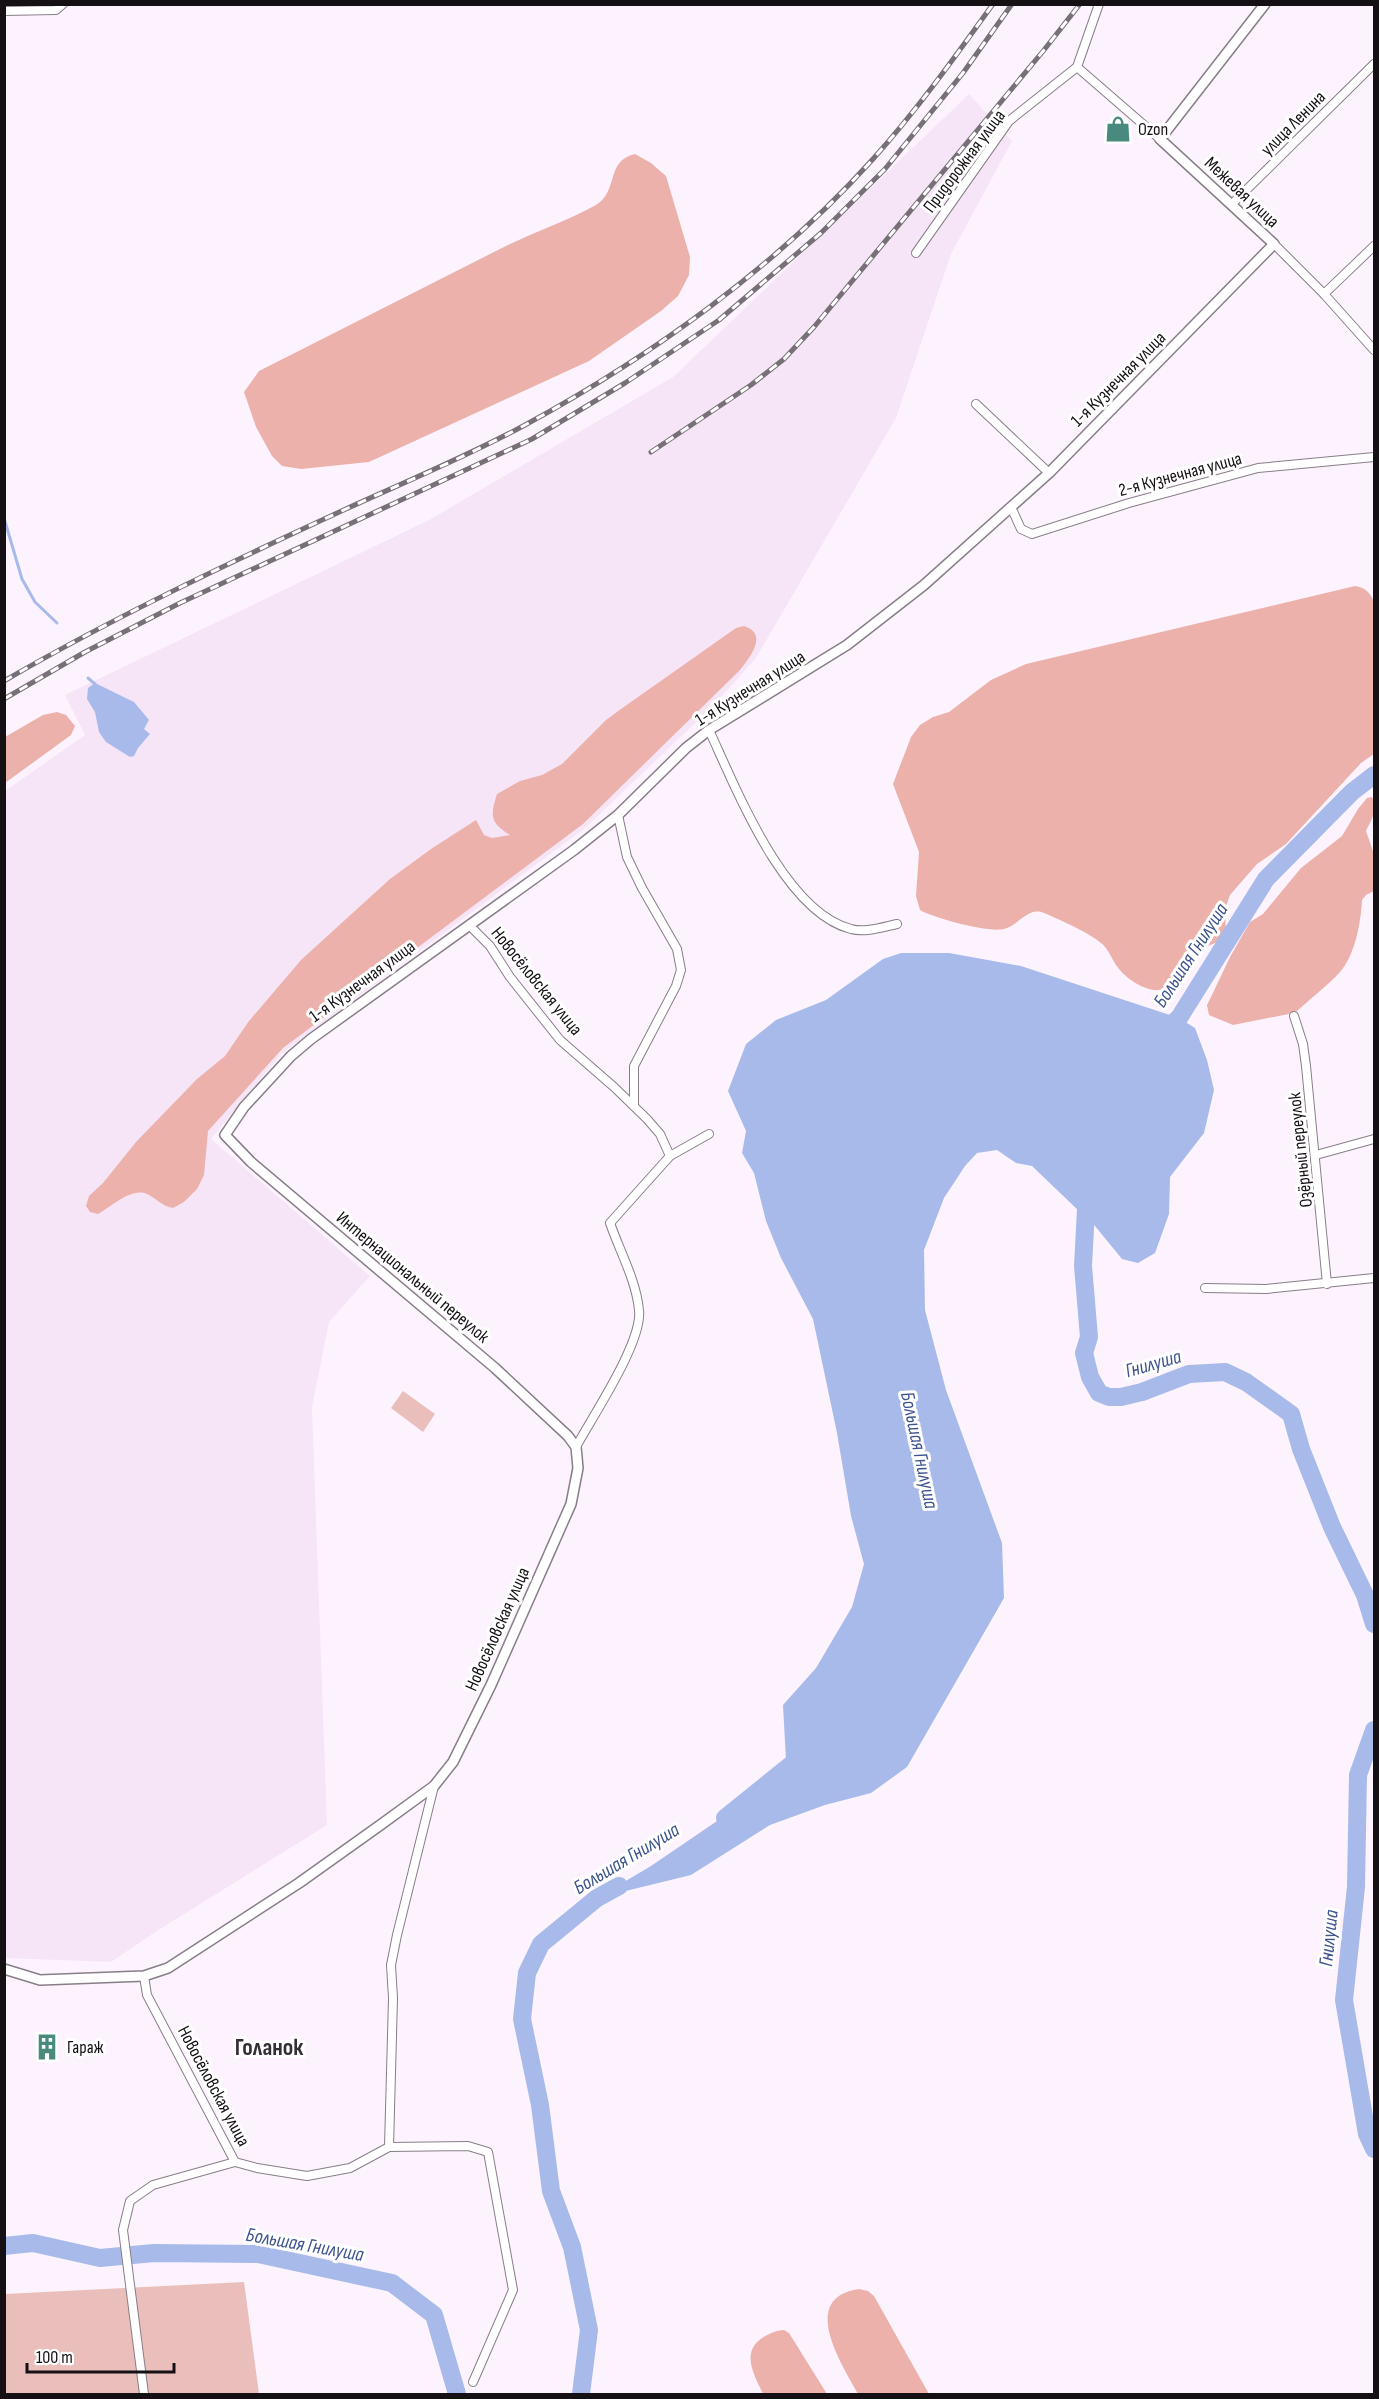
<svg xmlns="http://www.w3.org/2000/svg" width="1379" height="2399" font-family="'Sofia Sans Condensed',sans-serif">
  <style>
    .built { fill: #f6e5f6 }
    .green { fill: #eabfbb }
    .forest { fill: #edb1ac }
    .water { fill: #a7baea }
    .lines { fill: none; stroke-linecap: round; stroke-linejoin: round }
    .stream { stroke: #a7baea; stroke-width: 3 }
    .river { stroke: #a7baea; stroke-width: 18 }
    .minor-casing { stroke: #887e88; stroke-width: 10 }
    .tertiary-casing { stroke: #887e88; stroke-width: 12 }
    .minor { stroke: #fff; stroke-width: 8 }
    .tertiary { stroke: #fff; stroke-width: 9 }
    .rail-casing { stroke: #777077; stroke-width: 5 }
    .rail { stroke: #fff; stroke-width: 3; stroke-dasharray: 9; stroke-linecap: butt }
    .labels { text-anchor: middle; stroke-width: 6; stroke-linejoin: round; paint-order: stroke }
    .street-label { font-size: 18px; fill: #141014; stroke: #fff }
    .poi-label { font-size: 18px; fill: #141014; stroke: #fff; text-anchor: start }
    .water-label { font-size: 20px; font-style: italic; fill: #3d538e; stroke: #fff }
    .district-label { font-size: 24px; font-weight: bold; fill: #362e36; stroke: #fff }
  </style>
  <rect width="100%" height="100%" fill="#fdf3fe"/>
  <polygon class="built" points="969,94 1012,141 951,254 896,418 756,658 714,705 584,829 282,1053 211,1139 370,1276 329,1322 312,1407 327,1825 160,1929 111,1962 5,1958 5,791 85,735 65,695 429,520 673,377"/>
  <g class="green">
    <polygon points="403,1391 435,1414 423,1432 391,1408"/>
    <polygon points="244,2282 259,2394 5,2394 5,2294"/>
  </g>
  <g class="forest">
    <path d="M635,154L651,163L666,176L690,257L689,275L678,296L661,311L589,361L369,462L301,469L282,466L272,456L256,427L244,392L259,371C341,330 422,288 504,247C534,232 567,221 596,205C619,191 605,161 635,154Z"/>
    <path d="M1355,586C1365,587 1372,594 1374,603V754L1361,763L1286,844L1257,864L1230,895L1225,909L1226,936C1221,939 1216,943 1210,945C1202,949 1192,948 1186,957C1177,969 1177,988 1158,990C1145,991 1127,979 1119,969C1112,961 1109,949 1101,943C1088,932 1060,920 1044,913C1028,906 1018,926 1004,929C988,933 934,918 920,910L916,896L919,852L893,784L911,737L920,725L933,717L949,712L991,680L1026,664Z"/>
    <path d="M744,626C769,634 750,657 740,670L583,824L283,1048L208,1131L204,1175L197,1189L184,1202L173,1208C162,1206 157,1199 147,1194C132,1187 112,1206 98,1214L90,1212L86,1206L89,1196L103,1183L136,1142L197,1079L225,1056L249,1021L301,960L390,879L431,849L476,820L484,835L492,838L510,835C490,823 490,816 497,794L520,781L542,775L562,764L606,720L621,709L736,628Z"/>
    <polygon points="57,712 66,715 75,726 71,735 5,783 5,737 43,715"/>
    <path d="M1372,797C1379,810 1371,820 1366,831L1374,854V891L1366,895L1362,900C1361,922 1355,955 1340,972C1328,985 1310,999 1297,1011L1289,1014L1233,1025L1209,1015L1207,1005L1211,997L1230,957L1250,922L1263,914L1301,868L1342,836L1358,809L1367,798Z"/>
    <path d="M859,2289L868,2291L874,2296L929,2394H858C842,2364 798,2298 859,2289Z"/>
    <path d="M784,2330L789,2333L827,2394H763C755,2376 740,2353 762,2338C769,2334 776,2330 784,2330Z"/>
  </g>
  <g class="water">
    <polygon points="95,683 134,702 149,720 144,729 150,734 138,748 134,756 130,757 106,742 99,732 95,712 87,699 88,688"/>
    <polygon points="901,953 949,953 1021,966 1179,1018 1195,1028 1207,1060 1214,1090 1204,1133 1170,1177 1169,1214 1155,1253 1138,1263 1122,1259 1086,1215 1080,1212 1032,1166 1016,1163 997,1150 977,1153 965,1166 944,1198 924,1250 925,1310 946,1390 1002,1543 1004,1598 907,1767 871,1793 825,1805 770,1825 691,1875 597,1898 651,1866 767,1787 786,1760 783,1705 816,1668 852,1607 864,1564 851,1516 837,1433 813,1319 781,1258 766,1221 754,1173 742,1153 746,1131 728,1091 746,1044 776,1020 826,1000 883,959"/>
  </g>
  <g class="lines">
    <g class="stream">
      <polyline points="4,518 22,579 35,602 57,623"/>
      <polyline points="88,678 95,684"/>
    </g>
    <g class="river">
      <polyline points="1160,1034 1179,1018 1266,879 1352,792 1374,775"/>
      <polyline points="1087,1190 1083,1266 1089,1337 1084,1353 1090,1377 1099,1393 1109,1397 1121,1397 1142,1392 1189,1374 1225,1372 1246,1382 1291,1414 1301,1449 1332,1527 1365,1595 1374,1624"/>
      <polyline points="1374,1730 1358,1775 1356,1887 1344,2000 1367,2134 1374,2149"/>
      <polyline points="725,1818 792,1764"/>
      <polyline points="4,2246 33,2243 100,2258 154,2253 258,2254 392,2283 434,2315 457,2394"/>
      <polyline points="581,2394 589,2330 572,2247 551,2191 540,2105 522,2019 527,1973 541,1944 597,1898 619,1886"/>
    </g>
    <g class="minor-casing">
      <g id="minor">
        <polyline points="4,11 56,10 63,4"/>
        <polyline points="1077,67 1160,139"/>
        <polyline points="1232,204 1374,64"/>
        <polyline points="1274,244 1324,294 1374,350"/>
        <polyline points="916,253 1009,121 1077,67 1099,4"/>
        <polyline points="1324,294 1374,246"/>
        <polyline points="976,404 1049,473"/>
        <polyline points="1011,507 1021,529 1032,534 1129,503 1258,468 1374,457"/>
        <path d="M709,730C736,788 784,912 851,929C865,933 883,927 897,924"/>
        <polyline points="618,815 627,857 642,888 677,949 681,970 676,986 634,1066 634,1106"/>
        <polyline points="469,925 490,946 510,977 560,1040 614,1087 647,1119 660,1134 670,1156"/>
        <polyline points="1294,1016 1303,1044 1306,1066 1327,1284"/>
        <polyline points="1316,1155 1374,1139"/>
        <polyline points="1205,1288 1266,1289 1374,1278"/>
        <path d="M576,1447C592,1417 643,1342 639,1310C636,1280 620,1252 610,1223L670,1156L709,1134"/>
        <polyline points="144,1976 147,1995 235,2162 257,2168 307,2176 350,2168 389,2147 468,2146 488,2152 513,2290 473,2382"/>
        <polyline points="389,2147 393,1998 391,1965 397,1935 434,1786"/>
        <polyline points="144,2394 123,2230 130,2201 153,2185 235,2162"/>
      </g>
    </g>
    <g class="tertiary-casing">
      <polyline id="tertiary" points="4,1969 40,1980 144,1976 168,1968 299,1883 379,1826 434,1786 453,1762 491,1685 571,1504 578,1468 576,1447 568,1436 495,1368 251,1162 225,1135 244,1107 291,1056 311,1039 574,850 618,815 686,748 709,730 847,645 924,585 1049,473 1274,244 1160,139 1265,4"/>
    </g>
    <use href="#minor" class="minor"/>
    <use href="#tertiary" class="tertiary"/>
    <g class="rail-casing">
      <g id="rail">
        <polyline points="651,452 751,385 784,359 814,327 1044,50 1080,4"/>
        <path d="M4,681C116,616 231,562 348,508C407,481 468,456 525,425C652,356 777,266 873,159C917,110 955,57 993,4"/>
        <polyline points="4,699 85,652 180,603 532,439 625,383 719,320 821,233 885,169 963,73 1012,4"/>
      </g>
    </g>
    <use href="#rail" class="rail"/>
  </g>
  <defs>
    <g id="shop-bare" transform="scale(2.07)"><path d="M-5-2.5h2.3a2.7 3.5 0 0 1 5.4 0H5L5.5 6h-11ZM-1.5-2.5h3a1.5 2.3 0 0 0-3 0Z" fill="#488b7e" stroke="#fff" stroke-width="2.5" paint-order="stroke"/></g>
    <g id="building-bare" transform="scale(2.07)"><path d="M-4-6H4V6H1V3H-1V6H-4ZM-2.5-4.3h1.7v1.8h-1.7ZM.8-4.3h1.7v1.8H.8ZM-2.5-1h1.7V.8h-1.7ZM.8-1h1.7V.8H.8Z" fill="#488b7e" stroke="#fff" stroke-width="2.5" paint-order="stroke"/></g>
  </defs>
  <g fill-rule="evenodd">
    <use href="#shop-bare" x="1118" y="129"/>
    <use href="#building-bare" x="47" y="2047"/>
  </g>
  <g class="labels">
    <g class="street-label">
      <text transform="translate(1293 123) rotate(-45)" y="6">улица Ленина</text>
      <text transform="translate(964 161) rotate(-53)" y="6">Придорожная улица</text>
      <text transform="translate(1242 192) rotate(43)" y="6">Межевая улица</text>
      <text transform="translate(1118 379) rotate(-45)" y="6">1-я Кузнечная улица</text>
      <text transform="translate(1180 474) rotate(-15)" y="6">2-я Кузнечная улица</text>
      <text transform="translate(750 688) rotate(-32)" y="6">1-я Кузнечная улица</text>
      <text transform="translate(362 981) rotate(-36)" y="6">1-я Кузнечная улица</text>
      <text transform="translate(537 981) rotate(51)" y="6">Новосёловская улица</text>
      <text transform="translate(1300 1150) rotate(-96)" y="6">Озёрный переулок</text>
      <text transform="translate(413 1277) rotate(40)" y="6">Интернациональный переулок</text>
      <text transform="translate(497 1629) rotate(-66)" y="6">Новосёловская улица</text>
      <text transform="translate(214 2086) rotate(62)" y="6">Новосёловская улица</text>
    </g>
    <g class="poi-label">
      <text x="1138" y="135">Ozon</text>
      <text x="67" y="2053">Гараж</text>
    </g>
    <g class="water-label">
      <text transform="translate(1190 955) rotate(-57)" y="7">Большая Гнилуша</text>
      <text transform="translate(1153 1363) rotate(-16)" y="7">Гнилуша</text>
      <text transform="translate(920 1450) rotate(78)" y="7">Большая Гнилуша</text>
      <text transform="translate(626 1858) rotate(-31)" y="7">Большая Гнилуша</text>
      <text transform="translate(1328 1938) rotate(-84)" y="7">Гнилуша</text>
      <text transform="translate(305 2244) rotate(10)" y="7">Большая Гнилуша</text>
    </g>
    <g class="district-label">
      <text x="269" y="2055">Голанок</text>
    </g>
  </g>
  <rect width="1379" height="2399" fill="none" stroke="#141014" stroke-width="12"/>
  <path d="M27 2363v9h147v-9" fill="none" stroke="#141014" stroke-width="3"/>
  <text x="36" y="2363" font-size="18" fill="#141014" stroke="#ffffff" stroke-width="4.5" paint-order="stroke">100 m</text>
</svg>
